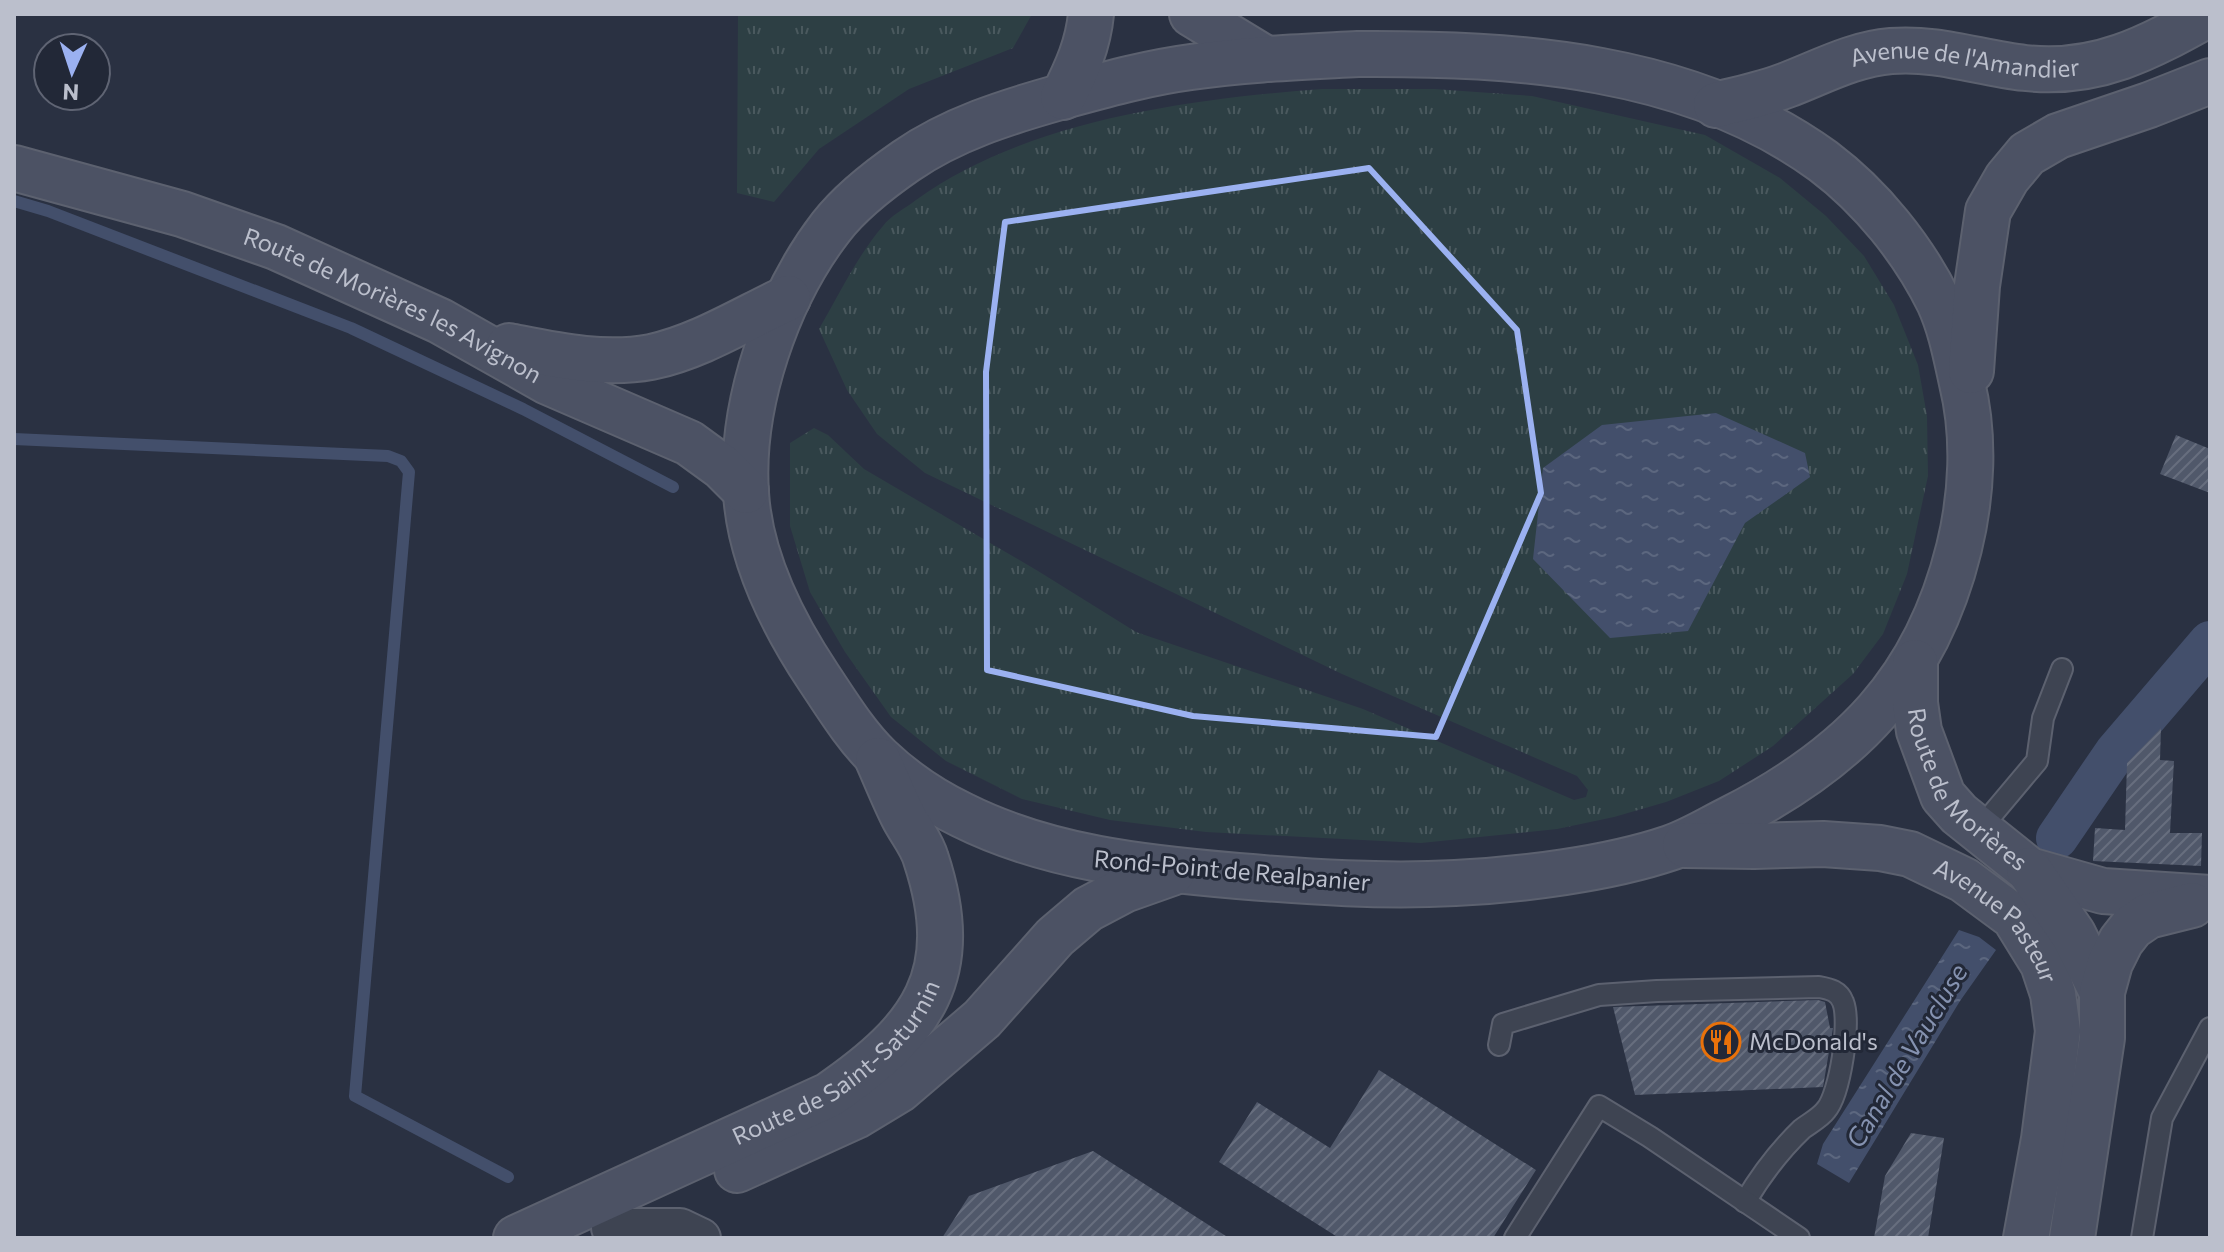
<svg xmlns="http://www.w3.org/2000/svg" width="2224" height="1252" font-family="Commissioner,sans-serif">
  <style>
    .grass { fill: url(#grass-tufts) }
    .water { fill: url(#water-ripples) }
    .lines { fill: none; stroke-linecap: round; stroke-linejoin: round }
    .stream { stroke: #434f6b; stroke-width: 12 }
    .canal { stroke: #434f6b; stroke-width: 42 }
    .building { fill: url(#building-hatch) }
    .lane-casing { stroke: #5c616f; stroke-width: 24 }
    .street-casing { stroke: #5c616f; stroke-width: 42 }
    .secondary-casing { stroke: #5c616f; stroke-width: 48 }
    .lane { stroke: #3e4452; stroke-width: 20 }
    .street { stroke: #3e4452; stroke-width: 38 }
    .secondary { stroke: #4c5264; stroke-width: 44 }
    .marked { fill: none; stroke: #9bb1f1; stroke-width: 6; stroke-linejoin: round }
    .labels { text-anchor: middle; stroke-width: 6; stroke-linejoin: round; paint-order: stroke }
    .street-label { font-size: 24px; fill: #bbbfcc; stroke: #222837 }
    .poi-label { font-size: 24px; fill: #bbbfcc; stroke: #222837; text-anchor: start }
    .water-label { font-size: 26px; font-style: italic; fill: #8592b0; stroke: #222837 }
  </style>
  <defs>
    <pattern id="grass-tufts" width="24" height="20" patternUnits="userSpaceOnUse" patternTransform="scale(2)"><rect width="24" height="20" fill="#2d3f44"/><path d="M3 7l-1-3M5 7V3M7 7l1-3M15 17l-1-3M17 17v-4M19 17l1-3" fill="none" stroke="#4a595e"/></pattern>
    <pattern id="water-ripples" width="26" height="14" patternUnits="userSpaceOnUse" patternTransform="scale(2)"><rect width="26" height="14" fill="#434f6b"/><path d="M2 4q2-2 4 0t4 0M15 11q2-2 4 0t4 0" fill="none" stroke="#5c677f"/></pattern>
    <pattern id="building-hatch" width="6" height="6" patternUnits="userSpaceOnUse" patternTransform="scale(2)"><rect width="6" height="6" fill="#50586a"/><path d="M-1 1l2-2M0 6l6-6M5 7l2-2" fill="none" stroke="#676e7e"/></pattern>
  </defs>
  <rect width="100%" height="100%" fill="#2a3142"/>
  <g class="grass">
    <polygon points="738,14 1032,14 1013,48 909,89 819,149 774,202 737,193"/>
    <path d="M1322,89H1434L1532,96L1705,135L1780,178L1826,216L1864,256L1894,305L1918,365L1927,416L1928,476L1907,574L1883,634L1853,674L1773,746L1719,781L1666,802L1614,817L1557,829L1421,843L1206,832L1110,820L1022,799L946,761L891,717L845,652L810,592L790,526V443L814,428L828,435L864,469L1038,571L1136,632L1363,709L1574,800L1586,797L1588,790L1577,776L1342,674L925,473L877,434L847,390L819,329C839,295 857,256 883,226C891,215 906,208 916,200C1026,120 1191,99 1322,89Z"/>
  </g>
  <g class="water">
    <polygon points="1716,413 1805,453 1810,477 1745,523 1688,631 1610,638 1533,559 1543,468 1602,425"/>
    <polygon points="1959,930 1979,937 1996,950 1960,1001 1849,1183 1817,1164 1823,1144"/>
  </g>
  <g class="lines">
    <g class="stream">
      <polyline points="14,201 48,211 351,328 523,409 673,487"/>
      <polyline points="14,439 388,456 401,461 409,472 355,1096 508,1177"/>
    </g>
    <polyline class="canal" points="2057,838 2115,753 2210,642"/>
  </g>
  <g class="building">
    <polygon points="2176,435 2210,449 2210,493 2160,474"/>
    <polygon points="2161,728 2160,760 2174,761 2170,833 2202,833 2201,866 2093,861 2095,828 2125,830 2127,763"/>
    <polygon points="1818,1000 1825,1002 1830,1028 1833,1028 1823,1087 1635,1095 1613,1007"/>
    <polygon points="1379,1070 1536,1170 1493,1238 1339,1238 1219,1162 1257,1102 1330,1148"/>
    <polygon points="1911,1133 1944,1138 1928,1238 1874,1238 1885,1176"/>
    <polygon points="1093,1151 1229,1238 942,1238 969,1196"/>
  </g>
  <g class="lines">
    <g class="lane-casing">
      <g id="lane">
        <polyline points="1979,830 2037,761 2043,718 2062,669"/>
        <path d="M1499,1045L1503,1024L1599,995L1657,991L1819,987C1830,989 1839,991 1843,1002C1851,1022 1840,1094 1826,1110C1820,1118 1810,1123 1802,1129C1779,1151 1761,1175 1745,1202"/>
        <polyline points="1515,1238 1599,1106 1650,1137 1799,1238"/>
        <polyline points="2142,1238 2162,1118 2210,1028"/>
      </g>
    </g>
    <g class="street-casing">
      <polyline id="street" points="611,1228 680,1228 701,1238"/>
    </g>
    <g class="secondary-casing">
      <g id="secondary">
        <polyline points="1192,14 1266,59"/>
        <path d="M1358,54C1516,53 1690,64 1823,161C1871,197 1913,249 1939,302C1951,328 1956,356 1962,383C1975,436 1972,495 1959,548C1926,682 1850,758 1730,819C1710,829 1691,841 1670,848C1608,869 1520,880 1455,883C1383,887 1310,882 1238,876C1144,868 1048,858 962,815C933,801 902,780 879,758C856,736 837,705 819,678C783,624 750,559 746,493C740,404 777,297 831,227C851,201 880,179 906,161C952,129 1007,112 1060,97C1104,85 1146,73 1191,67C1246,59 1302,57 1358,54Z"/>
        <path d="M1063,97C1077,69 1088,45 1091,14"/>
        <path id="s1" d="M1716,105C1739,99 1764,94 1787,85C1821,72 1854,54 1891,51C1937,47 1980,63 2025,68C2097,76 2148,48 2209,14"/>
        <path id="s2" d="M14,168L182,214L276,247L440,321L548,382L689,443L722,467L746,491"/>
        <path d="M509,346C555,355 603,366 651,357C699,347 745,318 788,298"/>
        <polyline points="1971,371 1977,286 1988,211 2007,178 2027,154 2058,136 2149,105 2210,81"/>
        <path id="s3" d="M1915,662V703L1919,731L1943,796L1959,814L2029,870L2103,891L2210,898"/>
        <path id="s4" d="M1685,845L1754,846L1823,844L1880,848L1910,854L1964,880L2014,917L2043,964L2053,994L2058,1031L2044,1139L2026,1238"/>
        <polyline points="2029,870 2073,934 2102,992"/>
        <polyline points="737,1170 856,1116 899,1090 982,1019 1055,937 1088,909 1124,890 1172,873"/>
        <path id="s5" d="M516,1238L829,1095C923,1030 964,975 926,859C922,844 910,830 903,816C894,798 886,778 878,760"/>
        <polyline points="2072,1238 2102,1038 2102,992 2110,963 2121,941 2132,927 2148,916 2192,905"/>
      </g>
    </g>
    <use href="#lane" class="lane"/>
    <use href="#street" class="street"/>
    <use href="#secondary" class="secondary"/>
  </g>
  <path class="marked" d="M1369,168L1517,330L1541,493L1436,737L1193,716L987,670L986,372L1005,222Z"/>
  <defs>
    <g id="restaurant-ring" transform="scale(2)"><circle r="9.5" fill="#222837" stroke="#e8710a" stroke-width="1.5"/><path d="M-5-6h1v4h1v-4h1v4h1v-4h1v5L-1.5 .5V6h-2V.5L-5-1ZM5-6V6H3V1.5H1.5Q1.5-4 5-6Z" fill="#e8710a"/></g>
  </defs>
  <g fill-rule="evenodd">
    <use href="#restaurant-ring" x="1721" y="1042"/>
  </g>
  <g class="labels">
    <g class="street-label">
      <text dy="8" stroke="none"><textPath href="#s1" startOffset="258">Avenue de l'Amandier</textPath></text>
      <text dy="8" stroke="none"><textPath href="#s2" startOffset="404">Route de Morières les Avignon</textPath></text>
      <text dy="8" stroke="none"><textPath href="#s3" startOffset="146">Route de Morières</textPath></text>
      <text transform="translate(1232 871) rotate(5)" y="8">Rond-Point de Realpanier</text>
      <text dy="8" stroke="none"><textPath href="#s4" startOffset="338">Avenue Pasteur</textPath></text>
      <text dy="8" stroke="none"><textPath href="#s5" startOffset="370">Route de Saint-Saturnin</textPath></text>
    </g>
    <g class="poi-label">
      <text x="1749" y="1050">McDonald's</text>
    </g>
    <g class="water-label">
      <text transform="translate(1907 1056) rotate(-59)" y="9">Canal de Vaucluse</text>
    </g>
  </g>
  <rect width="2224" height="1252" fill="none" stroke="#bbbfcc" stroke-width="32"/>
  <g transform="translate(72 72) rotate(183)"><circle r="38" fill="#222837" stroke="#5f6473" stroke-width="2"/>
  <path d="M0-6L14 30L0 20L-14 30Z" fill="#9bb1f1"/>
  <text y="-12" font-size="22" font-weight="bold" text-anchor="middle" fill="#bbbfcc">N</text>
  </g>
</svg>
